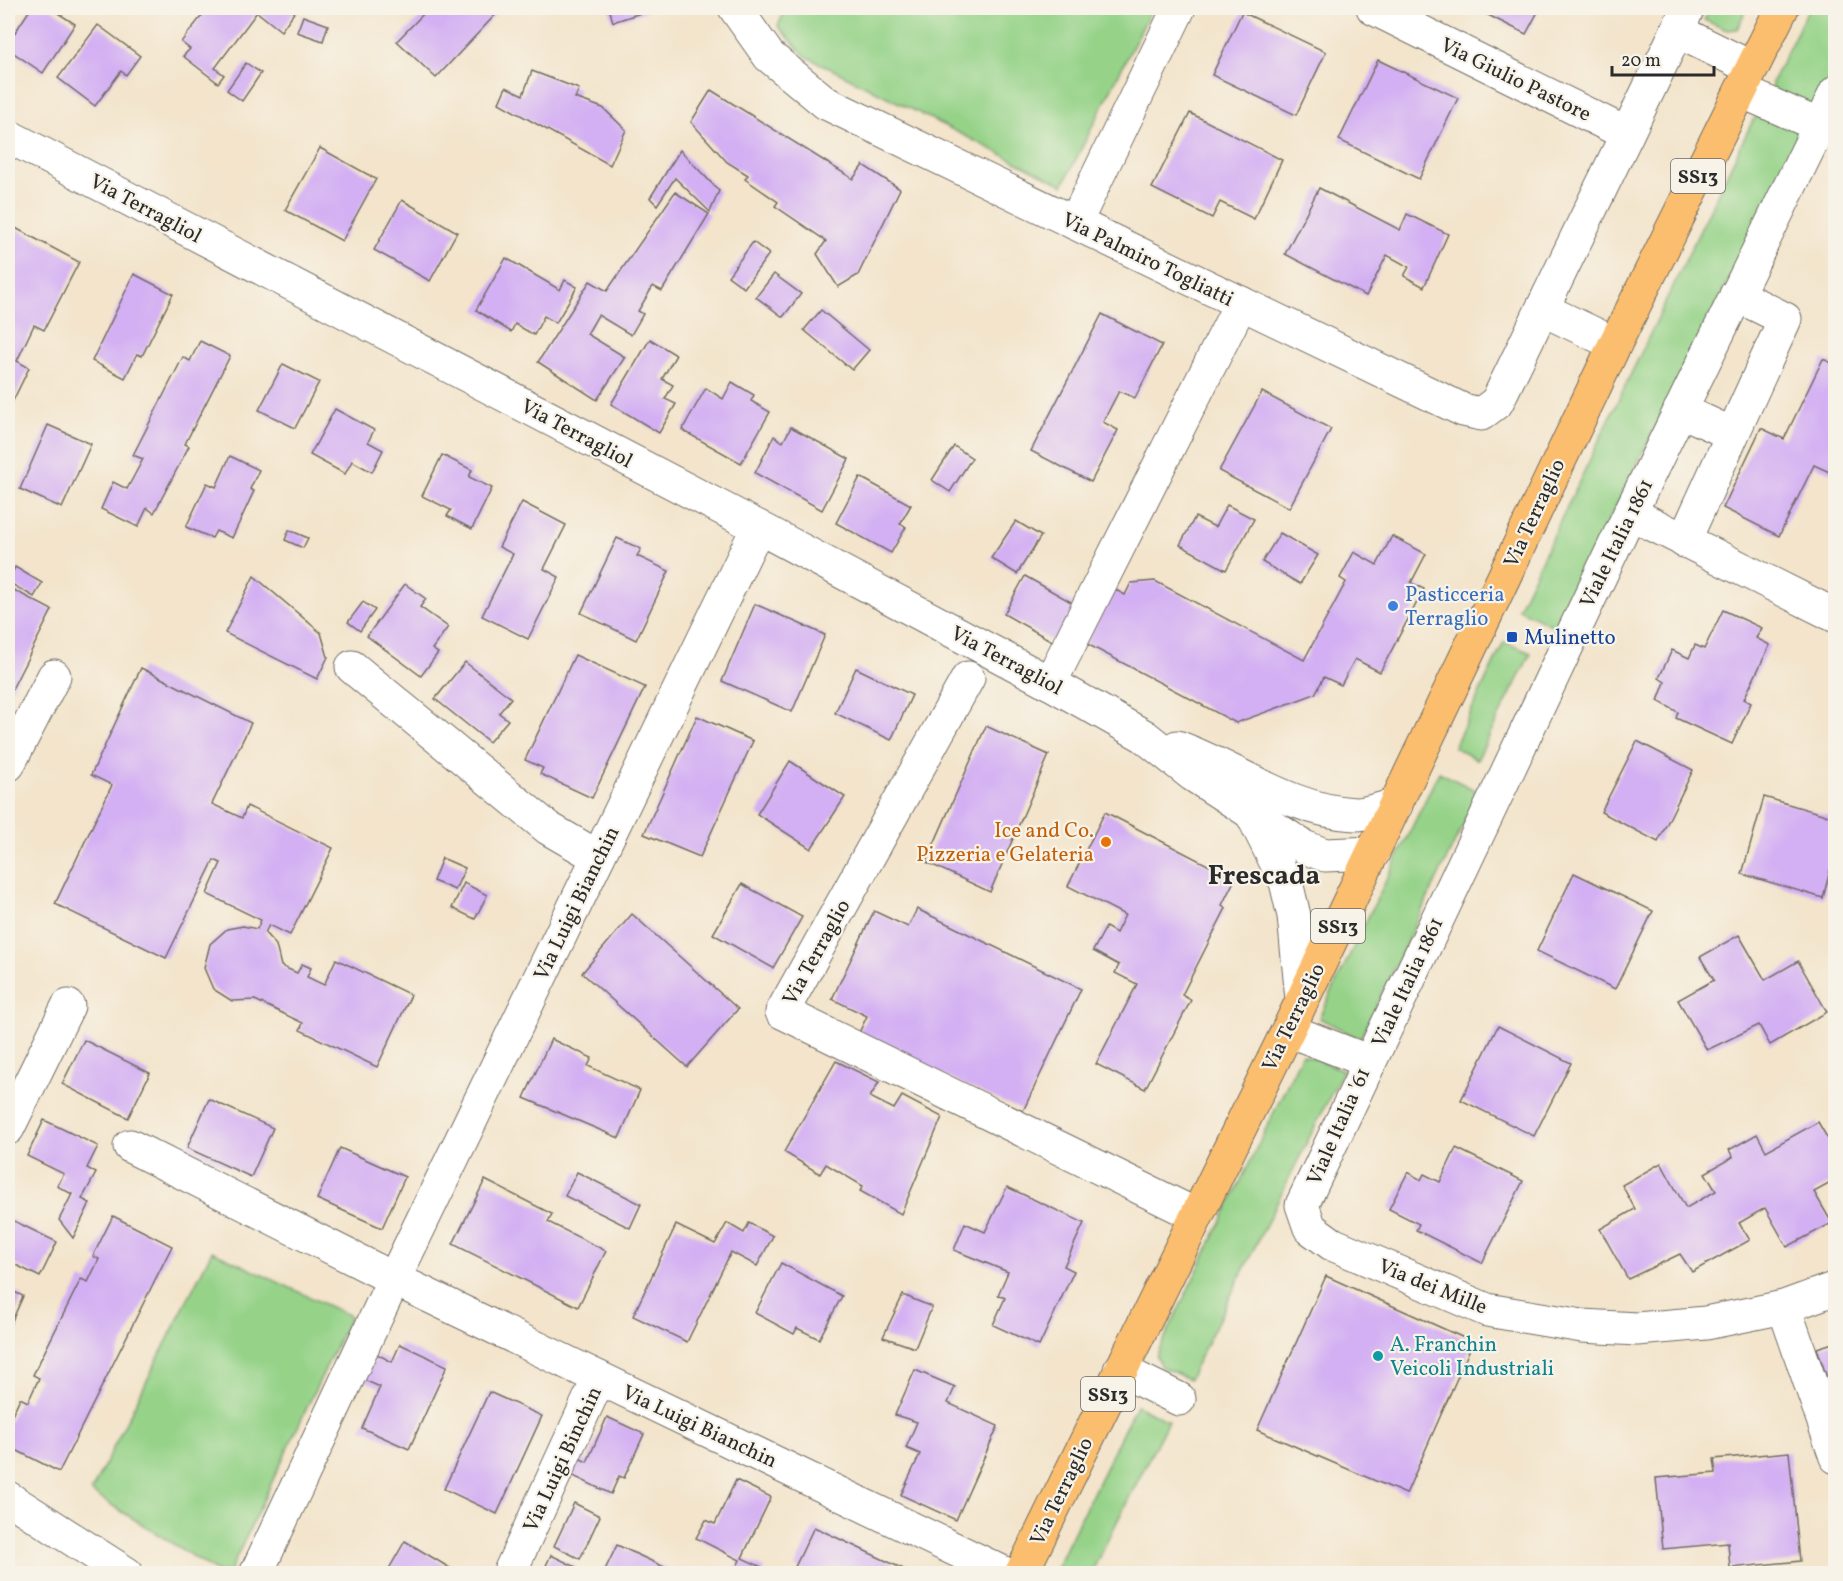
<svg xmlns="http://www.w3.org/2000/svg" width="1843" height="1581" font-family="Vollkorn,serif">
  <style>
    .green { fill: #96d389; stroke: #607f5a; stroke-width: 1.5 }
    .building { fill: #d3aff3 }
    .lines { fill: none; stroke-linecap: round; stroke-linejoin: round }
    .minor-casing { stroke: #716c63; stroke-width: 35 }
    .major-casing { stroke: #716c63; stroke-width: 35 }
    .minor { stroke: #fff; stroke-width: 33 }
    .major { stroke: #fbbe6e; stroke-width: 33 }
    .shop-dot { fill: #3f7fe0; stroke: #f7f3e8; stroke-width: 2 }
    .transit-dot { fill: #1a4fb4; stroke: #f7f3e8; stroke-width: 2 }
    .food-dot { fill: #e8710a; stroke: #f7f3e8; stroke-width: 2 }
    .culture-dot { fill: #0f9aa8; stroke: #f7f3e8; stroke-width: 2 }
    .labels { text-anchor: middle; stroke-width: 4.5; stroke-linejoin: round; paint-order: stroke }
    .shield { fill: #f7f3e8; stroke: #686764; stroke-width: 1.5 }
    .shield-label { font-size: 20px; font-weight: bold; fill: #2b2b2b }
    .street-label { font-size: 21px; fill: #2b2b2b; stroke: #f7f3e8 }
    .shop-label { font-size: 21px; fill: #366cbe; stroke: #f7f3e8; text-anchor: start }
    .transit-label { font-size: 21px; fill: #164399; stroke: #f7f3e8; text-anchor: start }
    .food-label { font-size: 21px; fill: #c56008; stroke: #f7f3e8; text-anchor: end }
    .culture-label { font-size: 21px; fill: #0d838f; stroke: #f7f3e8; text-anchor: start }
    .district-label { font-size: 27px; font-weight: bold; fill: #2b2b2b; stroke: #f7f3e8 }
  </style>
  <rect width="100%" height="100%" fill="#f7f3e8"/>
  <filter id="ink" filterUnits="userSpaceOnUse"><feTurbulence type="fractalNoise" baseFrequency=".0167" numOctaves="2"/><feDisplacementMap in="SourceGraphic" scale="12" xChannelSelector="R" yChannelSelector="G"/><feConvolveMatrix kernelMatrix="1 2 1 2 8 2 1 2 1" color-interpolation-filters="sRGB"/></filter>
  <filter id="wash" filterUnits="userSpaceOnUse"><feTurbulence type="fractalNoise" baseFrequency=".008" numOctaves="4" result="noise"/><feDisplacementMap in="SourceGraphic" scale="24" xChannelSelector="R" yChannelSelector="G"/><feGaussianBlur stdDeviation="1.35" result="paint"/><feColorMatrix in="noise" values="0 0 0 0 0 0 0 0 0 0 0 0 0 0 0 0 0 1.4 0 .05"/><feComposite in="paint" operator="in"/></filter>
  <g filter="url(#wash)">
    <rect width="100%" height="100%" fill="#f3e4cb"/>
    <g class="green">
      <polygon points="786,8 1152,8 1063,185 805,56 778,26"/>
      <polygon points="1710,8 1747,8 1737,29 1727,30 1704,20"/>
      <polygon points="1809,8 1835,8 1835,67 1816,106 1772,94 1772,82"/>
      <polygon points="1764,112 1798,125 1800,136 1556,627 1518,609 1753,120"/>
      <polygon points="1504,642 1531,653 1477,760 1454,747"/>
      <polygon points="1439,772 1479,792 1360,1039 1319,1018"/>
      <polygon points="1302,1054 1343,1070 1189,1379 1161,1367 1156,1356"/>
      <polygon points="212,1251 350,1316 229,1573 219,1573 91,1492"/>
      <polygon points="1136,1405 1168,1421 1091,1573 1054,1573"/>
    </g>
    <g id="blocks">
      <g class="building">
        <polygon points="31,8 50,8 75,24 43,73 8,49 8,43"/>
        <polygon points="208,8 293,8 296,10 281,31 257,12 215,68 224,75 218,83 183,56 190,49 181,42"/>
        <polygon points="429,8 489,8 496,14 436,78 397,41"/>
        <polygon points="609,8 656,8 613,22"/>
        <polygon points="1474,8 1540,8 1526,34"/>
        <polygon points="1242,12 1326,52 1296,115 1212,75"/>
        <polygon points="303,16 328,25 323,41 297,32"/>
        <polygon points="98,25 140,56 126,75 121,71 95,106 58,78"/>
        <polygon points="1378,60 1458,98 1419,179 1339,140"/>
        <polygon points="246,63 261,73 242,101 227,90"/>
        <polygon points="532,71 579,89 575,98 603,108 626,130 610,165 499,103 506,87 523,95"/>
        <polygon points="711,90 853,179 863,165 900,189 858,275 838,287 817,254 826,241 775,206 778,202 745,179 748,175 727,162 691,122"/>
        <polygon points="1190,113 1282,160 1254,219 1220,202 1212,218 1152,188"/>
        <polygon points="320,148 376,179 342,241 285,210"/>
        <polygon points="680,150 719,191 710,212 675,178 657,205 650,198"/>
        <polygon points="1319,188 1400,230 1407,214 1448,234 1424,287 1404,276 1409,267 1387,255 1366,296 1285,254"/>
        <polygon points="675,192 709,214 662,291 653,286 638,311 643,314 631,335 598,315 587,334 625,357 597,400 538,362 590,281 607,291"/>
        <polygon points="402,200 457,232 430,281 374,250"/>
        <polygon points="8,224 79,262 44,330 34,325 17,361 29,368 8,411"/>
        <polygon points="753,242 769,254 744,288 728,276"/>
        <polygon points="506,258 560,290 565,280 577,287 556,323 544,316 534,335 515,324 511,332 476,310"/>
        <polygon points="134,274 173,294 142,356 137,354 125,378 92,361"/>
        <polygon points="774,274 801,294 783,317 756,297"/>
        <polygon points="821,310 869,350 852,370 804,330"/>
        <polygon points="1102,314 1162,345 1135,398 1119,391 1103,422 1118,430 1091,482 1031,451"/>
        <polygon points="650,339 676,355 662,379 673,385 665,399 676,404 659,433 611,404"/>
        <polygon points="200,341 230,356 185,444 189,446 154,513 147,508 138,527 101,509 113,482 127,489 143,459 133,455 183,357 190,361"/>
        <polygon points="1823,359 1836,365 1836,475 1814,465 1779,536 1723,508 1761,428 1784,439"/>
        <polygon points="283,364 319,382 295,428 259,410"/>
        <polygon points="732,382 754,395 751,401 770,412 741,463 682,430 706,388 723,399"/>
        <polygon points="1262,392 1331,429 1289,508 1219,471"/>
        <polygon points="335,409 374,430 368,442 383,450 372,472 352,461 345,474 310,455"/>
        <polygon points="48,425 91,444 62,508 20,489"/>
        <polygon points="791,427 849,459 822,510 755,473 774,436 783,442"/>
        <polygon points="954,446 972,458 950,492 932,480"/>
        <polygon points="442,455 472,470 469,477 492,488 472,529 447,516 451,510 422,496"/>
        <polygon points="230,456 259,470 250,489 254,491 232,538 216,531 212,538 186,527 207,483 216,487"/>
        <polygon points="860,477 911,505 900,524 906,527 891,553 836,523"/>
        <polygon points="522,502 566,525 544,569 559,577 528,639 482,616 513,554 499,547"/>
        <polygon points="1227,505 1254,519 1226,570 1180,545 1195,517 1215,527"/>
        <polygon points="1016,521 1041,536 1017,574 991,558"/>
        <polygon points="289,530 308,538 303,548 285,540"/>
        <polygon points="1280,533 1318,555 1300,584 1262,562"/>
        <polygon points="1392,536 1426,554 1411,583 1424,589 1380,672 1355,659 1341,685 1324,677 1315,694 1236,723 1085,643 1114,589 1125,595 1131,583 1155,581 1304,660 1346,582 1340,578 1354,552 1377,565"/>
        <polygon points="617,538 641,549 637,556 669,571 636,640 581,613"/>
        <polygon points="15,567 42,583 34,597 8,582"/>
        <polygon points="254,576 321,633 328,657 317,679 225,633"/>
        <polygon points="1025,576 1080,607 1059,645 1004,614"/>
        <polygon points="405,584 426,599 420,607 448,627 432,649 438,653 421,676 367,636"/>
        <polygon points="8,587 52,610 8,697"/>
        <polygon points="363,602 375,610 360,631 348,622"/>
        <polygon points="755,604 825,635 792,712 722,681"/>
        <polygon points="1723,610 1762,628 1756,638 1770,645 1744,699 1751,703 1732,744 1676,718 1678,712 1658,701 1665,682 1659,678 1672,650 1689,658 1695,645 1704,649"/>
        <polygon points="575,655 645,687 592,798 540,774 543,768 525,760"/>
        <polygon points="465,662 511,698 499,713 508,720 489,742 435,699"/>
        <polygon points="141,668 251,723 212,804 242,818 247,806 333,848 290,935 269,925 265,933 276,945 281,966 297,973 302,964 311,968 307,977 324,985 336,959 411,995 377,1067 300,1030 303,1023 255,1000 232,1001 213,989 204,968 210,944 227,929 243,926 257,929 261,920 207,894 221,863 214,860 166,958 55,904 112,785 91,775"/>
        <polygon points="856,668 912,695 891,740 835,713"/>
        <polygon points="697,716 753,741 700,857 644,834"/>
        <polygon points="986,726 1049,755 990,892 926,862"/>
        <polygon points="1637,741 1693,770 1658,842 1601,812"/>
        <polygon points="790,761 845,797 811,849 757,814"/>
        <polygon points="1764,797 1836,818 1836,847 1823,898 1742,874"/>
        <polygon points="1105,812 1235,879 1222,905 1226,908 1182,995 1191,1000 1145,1089 1096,1064 1137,984 1115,973 1119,965 1093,951 1106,927 1116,933 1125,915 1068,886"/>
        <polygon points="442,858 465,868 455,890 433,881"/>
        <polygon points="1574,873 1653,911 1615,989 1537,951"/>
        <polygon points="464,883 487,895 475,919 452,908"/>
        <polygon points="742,884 802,917 773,968 713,934"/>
        <polygon points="917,909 1081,989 1023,1111 857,1037 867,1016 832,999 874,911 908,927"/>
        <polygon points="632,914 738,1009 687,1067 582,973"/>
        <polygon points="1739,935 1765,980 1798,961 1827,1012 1770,1045 1759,1025 1707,1050 1678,1000 1714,980 1700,957"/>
        <polygon points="1498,1026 1571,1063 1534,1136 1461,1100"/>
        <polygon points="551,1039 592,1058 588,1066 640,1090 619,1138 524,1098"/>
        <polygon points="84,1040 150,1073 128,1118 62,1084"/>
        <polygon points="836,1061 879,1082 870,1097 894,1109 902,1096 942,1117 901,1214 860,1191 863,1186 826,1164 820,1174 784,1152"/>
        <polygon points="209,1099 273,1128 251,1177 187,1148"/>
        <polygon points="44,1120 98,1146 87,1168 96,1173 82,1199 90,1203 73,1238 59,1220 72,1194 57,1186 64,1174 27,1156"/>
        <polygon points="1818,1122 1836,1153 1836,1180 1814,1192 1832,1223 1787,1247 1765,1208 1739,1223 1750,1240 1692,1272 1680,1254 1628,1279 1600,1229 1635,1209 1622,1185 1661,1163 1686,1208 1716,1191 1705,1173 1733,1157 1729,1150 1757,1134 1766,1151"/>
        <polygon points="340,1148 405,1177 382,1228 317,1199"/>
        <polygon points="1456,1148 1523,1181 1482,1263 1416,1230 1419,1224 1389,1209 1408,1172 1421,1180 1424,1174 1440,1182"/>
        <polygon points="577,1172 641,1204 630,1228 565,1196"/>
        <polygon points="485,1180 552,1214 548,1222 606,1251 578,1307 453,1244"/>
        <polygon points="1007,1187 1084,1223 1064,1266 1074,1271 1039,1346 993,1325 1005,1298 998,1295 1008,1272 954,1250 965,1223 985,1232"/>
        <polygon points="113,1216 172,1246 59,1472 8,1446 8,1424 20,1398 28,1402 39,1378 33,1375 81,1279 88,1282 99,1259 93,1256"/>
        <polygon points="8,1218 57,1242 40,1277 8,1261"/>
        <polygon points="727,1223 744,1233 749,1223 773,1236 757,1266 731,1252 687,1342 633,1316 676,1225 715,1244"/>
        <polygon points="781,1263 842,1296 819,1339 797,1328 794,1334 755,1313"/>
        <polygon points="1326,1276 1473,1342 1406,1494 1257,1430"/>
        <polygon points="8,1289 23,1296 8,1330"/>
        <polygon points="903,1295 932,1307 915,1348 883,1337"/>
        <polygon points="1836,1342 1836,1402 1835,1402 1817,1348"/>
        <polygon points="400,1344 447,1366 409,1449 362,1428 380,1387 364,1380 377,1354 392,1362"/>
        <polygon points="915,1370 955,1387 948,1403 998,1426 956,1520 901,1495 920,1454 906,1448 917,1422 895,1415"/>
        <polygon points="489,1392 542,1416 497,1514 444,1489"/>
        <polygon points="607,1417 644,1434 624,1478 619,1476 611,1494 569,1474 577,1457 587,1462"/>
        <polygon points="1789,1452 1800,1561 1730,1568 1728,1543 1663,1549 1656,1478 1716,1473 1714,1459"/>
        <polygon points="736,1480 771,1497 742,1558 764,1568 761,1574 733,1574 740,1560 696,1538 706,1520 715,1524"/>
        <polygon points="574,1503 600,1516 580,1559 554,1546"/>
        <polygon points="814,1527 914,1574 809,1574 795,1567"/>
        <polygon points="405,1541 460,1574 386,1574"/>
        <polygon points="617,1545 679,1574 603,1574"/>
        <polygon points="551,1555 576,1567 572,1574 542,1574"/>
      </g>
    </g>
  </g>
  <g filter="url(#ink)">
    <use href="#blocks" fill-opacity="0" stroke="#716c63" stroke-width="1.5"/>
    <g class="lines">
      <g class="minor-casing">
        <g id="minor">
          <polyline points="735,8 769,56 826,103 1463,410 1481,414 1497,402 1677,31"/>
          <polyline points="1373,8 1627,134"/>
          <polyline points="1688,8 1677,31 1752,68"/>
          <polyline points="1741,91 1818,125"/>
          <polyline points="1836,92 1630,513 1302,1205 1310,1228 1332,1244 1487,1310 1582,1326 1637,1329 1706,1323 1784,1307 1836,1288"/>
          <polyline points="8,136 758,527 1050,683 1144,736 1193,775 1304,847 1325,855 1373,853"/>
          <polyline points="1075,223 1179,8"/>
          <polyline points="1542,309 1615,344"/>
          <polyline points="1680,410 1732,434"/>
          <polyline points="1630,513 1836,616"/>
          <polyline points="1684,541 1785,319 1736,295"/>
          <polyline points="352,667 548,828 598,857"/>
          <polyline points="968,678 782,1012 1196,1215"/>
          <polyline points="1050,683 1241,303"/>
          <path d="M1177,747C1236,768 1290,811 1355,814C1368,814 1383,808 1396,805"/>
          <polyline points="8,765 54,676"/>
          <polyline points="1253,816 1286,882 1294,916 1302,999"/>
          <polyline points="1288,1030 1370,1062"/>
          <polyline points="8,1128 68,1006"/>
          <polyline points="130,1146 394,1279 1006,1574"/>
          <polyline points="1784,1307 1836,1457"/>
          <polyline points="1120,1370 1179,1399"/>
          <polyline points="8,1498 127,1574"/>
          <polyline points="256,1574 394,1279 758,527"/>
          <polyline points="509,1574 599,1378"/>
        </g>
      </g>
      <g class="major-casing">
        <polyline id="major" points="1021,1574 1288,1030 1615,344 1782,8"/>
      </g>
      <use href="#minor" class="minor"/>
      <use href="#major" class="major"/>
    </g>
  </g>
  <circle class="shop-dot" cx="1393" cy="606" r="6"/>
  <rect class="transit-dot" x="1506" y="631" width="12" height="12" rx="3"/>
  <circle class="food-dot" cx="1106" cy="842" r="6"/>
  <circle class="culture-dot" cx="1378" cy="1356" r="6"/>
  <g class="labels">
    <g class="shield">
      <rect x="1671" y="159" width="54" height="34" rx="4.5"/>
      <rect x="1311" y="909" width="54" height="34" rx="4.5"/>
      <rect x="1081" y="1377" width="54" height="34" rx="4.5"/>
    </g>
    <g class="shield-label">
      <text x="1698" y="183">SS13</text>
      <text x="1338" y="933">SS13</text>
      <text x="1108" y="1401">SS13</text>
    </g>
    <g class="street-label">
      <text transform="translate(1516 79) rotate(26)" y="7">Via Giulio Pastore</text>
      <text transform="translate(146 208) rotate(28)" y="7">Via Terragliol</text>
      <text transform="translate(1148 259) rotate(26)" y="7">Via Palmiro Togliatti</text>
      <text transform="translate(577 433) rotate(28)" y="7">Via Terragliol</text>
      <text transform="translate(1534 513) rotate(-65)" y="7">Via Terraglio</text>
      <text transform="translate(1616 543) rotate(-64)" y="7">Viale Italia 1861</text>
      <text transform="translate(1007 660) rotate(28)" y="7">Via Terragliol</text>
      <text transform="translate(576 903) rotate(-64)" y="7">Via Luigi Bianchin</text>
      <text transform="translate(816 952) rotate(-61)" y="7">Via Terraglio</text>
      <text transform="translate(1407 982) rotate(-65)" y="7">Viale Italia 1861</text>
      <text transform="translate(1293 1017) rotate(-64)" y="7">Via Terraglio</text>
      <text transform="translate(1338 1126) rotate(-66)" y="7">Viale Italia '61</text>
      <text transform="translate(1433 1286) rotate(22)" y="7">Via dei Mille</text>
      <text transform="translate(700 1426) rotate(25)" y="7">Via Luigi Bianchin</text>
      <text transform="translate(562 1459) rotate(-65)" y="7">Via Luigi Binchin</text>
      <text transform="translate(1061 1491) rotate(-64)" y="7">Via Terraglio</text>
    </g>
    <g class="shop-label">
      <text x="1405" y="601">Pasticceria<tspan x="1405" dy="24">Terraglio</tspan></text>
    </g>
    <g class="transit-label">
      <text x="1524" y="644">Mulinetto</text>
    </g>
    <g class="food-label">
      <text x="1094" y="837">Ice and Co.<tspan x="1094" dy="24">Pizzeria e Gelateria</tspan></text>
    </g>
    <g class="culture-label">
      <text x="1390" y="1351">A. Franchin<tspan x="1390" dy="24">Veicoli Industriali</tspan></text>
    </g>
    <g class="district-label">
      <text x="1264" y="884">Frescada</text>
    </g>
  </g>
  <rect width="1843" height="1581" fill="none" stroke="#f7f3e8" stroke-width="30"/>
  <path d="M1612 66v9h102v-9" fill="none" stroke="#2b2b2b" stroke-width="3"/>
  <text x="1621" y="66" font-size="18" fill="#2b2b2b" stroke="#f7f3e8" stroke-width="4.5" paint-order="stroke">20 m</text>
</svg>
